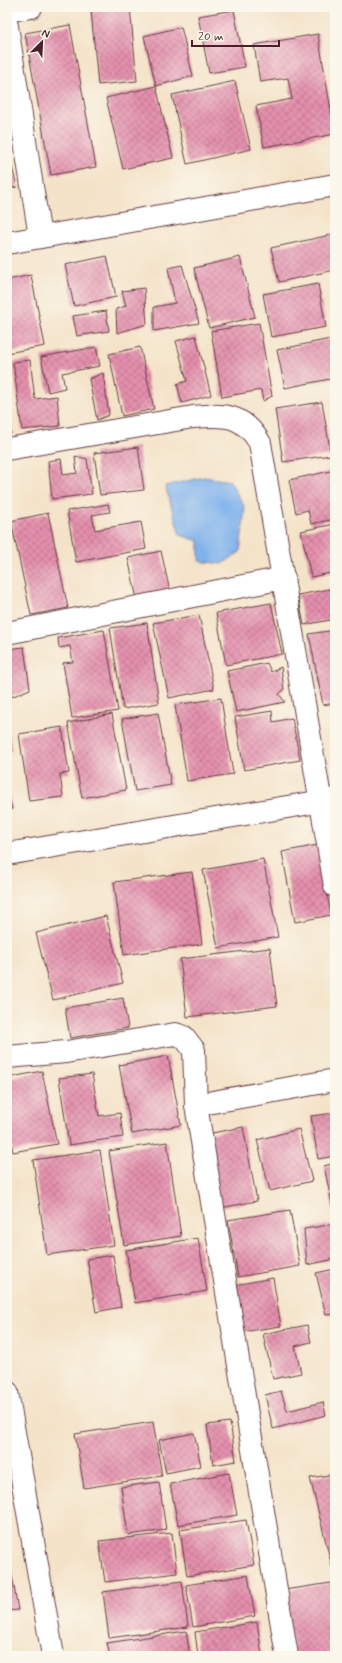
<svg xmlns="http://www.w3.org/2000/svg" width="342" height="1663" font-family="Mynerve,sans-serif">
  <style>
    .water { fill: #80b2ec; stroke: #65688c }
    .building { fill: url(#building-cross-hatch) }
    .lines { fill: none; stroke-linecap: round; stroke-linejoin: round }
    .minor-casing { stroke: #643c43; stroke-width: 24 }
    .minor { stroke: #fff; stroke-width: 22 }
  </style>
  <defs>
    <pattern id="building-cross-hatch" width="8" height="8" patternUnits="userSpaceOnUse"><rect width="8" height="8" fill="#e490ad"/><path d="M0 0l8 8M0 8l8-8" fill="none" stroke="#bb758d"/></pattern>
  </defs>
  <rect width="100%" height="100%" fill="#fbf7ec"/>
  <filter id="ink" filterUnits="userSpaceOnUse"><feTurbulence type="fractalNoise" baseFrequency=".025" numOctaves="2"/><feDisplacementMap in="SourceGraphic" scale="8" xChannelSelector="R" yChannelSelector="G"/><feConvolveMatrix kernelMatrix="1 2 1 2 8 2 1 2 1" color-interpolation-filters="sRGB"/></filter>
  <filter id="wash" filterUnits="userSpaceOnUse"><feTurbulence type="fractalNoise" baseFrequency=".012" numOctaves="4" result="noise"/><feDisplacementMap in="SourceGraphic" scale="16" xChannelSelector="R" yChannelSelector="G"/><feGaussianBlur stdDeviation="0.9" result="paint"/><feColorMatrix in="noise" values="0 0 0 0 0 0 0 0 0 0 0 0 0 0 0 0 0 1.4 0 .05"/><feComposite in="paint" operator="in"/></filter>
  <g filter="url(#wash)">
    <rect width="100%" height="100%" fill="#f4e3c9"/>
    <polygon class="water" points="204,477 230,481 245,508 240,552 222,564 199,561 199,541 180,535 165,486"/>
    <g id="blocks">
      <g class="building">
        <polygon points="130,7 137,81 98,85 91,10"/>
        <polygon points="234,10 245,67 209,73 198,16"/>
        <polygon points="70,25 96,167 51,175 25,33"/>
        <polygon points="181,27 193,76 156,86 144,36"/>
        <polygon points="318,34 335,134 264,147 256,106 292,99 288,78 260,82 254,45"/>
        <polygon points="235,81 251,149 187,164 172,95"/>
        <polygon points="156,86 173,158 123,169 106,98"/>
        <polygon points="11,163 17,187 7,189 7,164"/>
        <polygon points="335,234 335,270 279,282 271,248"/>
        <polygon points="107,256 116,297 74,306 65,265"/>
        <polygon points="240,257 255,317 209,328 194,268"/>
        <polygon points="182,265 199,323 154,331 154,307 175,303 168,268"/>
        <polygon points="31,275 45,346 7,353 7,280"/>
        <polygon points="318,284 326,327 271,337 263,294"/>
        <polygon points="144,288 147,324 117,333 116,309 126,306 122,291"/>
        <polygon points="106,311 109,331 77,336 73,316"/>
        <polygon points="259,323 272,396 263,401 261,390 222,397 211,331"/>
        <polygon points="196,336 211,395 182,403 177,384 187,381 176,341"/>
        <polygon points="335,338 335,378 285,388 277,350"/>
        <polygon points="96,347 100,366 62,373 65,388 48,392 41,357"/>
        <polygon points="140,347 154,409 122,416 109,354"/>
        <polygon points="30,360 35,399 57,396 60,426 22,430 13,362"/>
        <polygon points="103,373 109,415 97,420 89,379"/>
        <polygon points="322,402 331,455 283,462 275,409"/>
        <polygon points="7,410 11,434 7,434"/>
        <polygon points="138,447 144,490 100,495 94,453"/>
        <polygon points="75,456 87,459 92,494 52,499 48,461 61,459 63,475 77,473"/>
        <polygon points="335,470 335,519 311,524 308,510 296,513 289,480"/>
        <polygon points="108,504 110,512 92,515 95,530 141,522 146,549 76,562 67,511"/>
        <polygon points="48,513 68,608 31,615 11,521"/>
        <polygon points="335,524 335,572 311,577 301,531"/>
        <polygon points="161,551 170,592 137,599 128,558"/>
        <polygon points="335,588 335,619 304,625 298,595"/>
        <polygon points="271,603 282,654 226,665 216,613"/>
        <polygon points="199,615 214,689 169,698 153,623"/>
        <polygon points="147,623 159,703 123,709 110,628"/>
        <polygon points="104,630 118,711 72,718 63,663 73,662 70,646 59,648 58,638"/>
        <polygon points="335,630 335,703 323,705 309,634"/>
        <polygon points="24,647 30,689 9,698 7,649"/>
        <polygon points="267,663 271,672 281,667 284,690 279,694 285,702 236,712 227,671"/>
        <polygon points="221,698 233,774 187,781 175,705"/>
        <polygon points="272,711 273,722 292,718 300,760 244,770 235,717"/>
        <polygon points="158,713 171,785 135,791 122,719"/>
        <polygon points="112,714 126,790 82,798 68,723"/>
        <polygon points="7,724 12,751 7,751"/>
        <polygon points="62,727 69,773 60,774 63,797 29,801 19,734"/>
        <polygon points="7,788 12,809 7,810"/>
        <polygon points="318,845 331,915 295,922 282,852"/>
        <polygon points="263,859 278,937 218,948 203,870"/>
        <polygon points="192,872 202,944 124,955 114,882"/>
        <polygon points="106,916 123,983 53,1000 36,933"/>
        <polygon points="270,948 277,1006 187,1017 180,959"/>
        <polygon points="123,998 128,1028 70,1038 65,1008"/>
        <polygon points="168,1056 181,1125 132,1134 119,1065"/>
        <polygon points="42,1071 57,1144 13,1152 7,1122 7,1078"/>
        <polygon points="92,1074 99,1116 120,1113 123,1137 69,1145 59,1078"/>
        <polygon points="335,1113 335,1156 318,1159 311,1116"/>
        <polygon points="243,1127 257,1201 220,1208 207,1134"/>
        <polygon points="299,1129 312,1181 270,1191 257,1140"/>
        <polygon points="167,1142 181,1236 124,1245 109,1151"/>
        <polygon points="100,1150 114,1245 47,1255 33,1160"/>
        <polygon points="335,1163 335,1214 334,1214 324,1166"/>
        <polygon points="290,1210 300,1266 238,1277 228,1220"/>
        <polygon points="335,1224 335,1259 307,1265 304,1229"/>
        <polygon points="198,1238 207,1291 135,1303 126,1250"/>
        <polygon points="113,1255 121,1307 96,1312 87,1259"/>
        <polygon points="335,1269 335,1314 326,1315 316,1273"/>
        <polygon points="273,1278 281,1326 242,1332 235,1285"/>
        <polygon points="307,1325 311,1342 295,1346 301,1373 273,1379 263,1334"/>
        <polygon points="281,1391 287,1411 323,1402 326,1415 273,1429 265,1395"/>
        <polygon points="153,1422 162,1476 84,1488 75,1434"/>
        <polygon points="230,1422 236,1461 213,1465 207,1425"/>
        <polygon points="194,1433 201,1466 166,1473 159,1440"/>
        <polygon points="229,1473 237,1515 178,1525 170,1484"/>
        <polygon points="335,1474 335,1575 334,1575 310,1478"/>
        <polygon points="159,1482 166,1530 128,1535 121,1487"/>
        <polygon points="246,1520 254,1565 187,1576 180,1530"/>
        <polygon points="172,1533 177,1573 105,1582 99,1541"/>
        <polygon points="7,1546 18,1610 7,1611"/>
        <polygon points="248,1575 255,1616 193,1627 186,1585"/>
        <polygon points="182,1581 188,1627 109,1638 103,1592"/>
        <polygon points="331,1583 335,1612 335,1656 294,1656 284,1590"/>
        <polygon points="257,1622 262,1656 198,1656 195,1632"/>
        <polygon points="186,1631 190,1656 110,1656 107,1643"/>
      </g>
    </g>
  </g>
  <g filter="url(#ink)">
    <use href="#blocks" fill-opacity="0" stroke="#643c43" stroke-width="1"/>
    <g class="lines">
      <g class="minor-casing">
        <g id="minor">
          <polyline points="7,11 31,7"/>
          <polyline points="7,26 40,237"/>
          <polyline points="7,243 335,185"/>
          <path d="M7,449L193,417C225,414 243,414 260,443L335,886"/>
          <polyline points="7,633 284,578"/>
          <polyline points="7,854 335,799"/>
          <polyline points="7,1057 66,1052 175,1034 184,1037 194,1050 196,1105 287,1656"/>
          <polyline points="196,1105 335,1080"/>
          <polyline points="7,1392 53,1656"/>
        </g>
      </g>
      <use href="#minor" class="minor"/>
    </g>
  </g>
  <rect width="342" height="1663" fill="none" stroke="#fbf7ec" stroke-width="24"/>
  <g transform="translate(42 42) rotate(24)" stroke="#fbf7ec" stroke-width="3" paint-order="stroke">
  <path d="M0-3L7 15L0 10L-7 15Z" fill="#4a1f2b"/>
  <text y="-6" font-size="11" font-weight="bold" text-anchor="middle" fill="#4a1f2b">N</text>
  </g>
  <path d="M192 40v6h87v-6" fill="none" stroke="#4a1f2b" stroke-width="2"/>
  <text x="198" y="40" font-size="12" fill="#4a1f2b" stroke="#fbf7ec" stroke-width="3" paint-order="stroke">20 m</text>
</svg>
